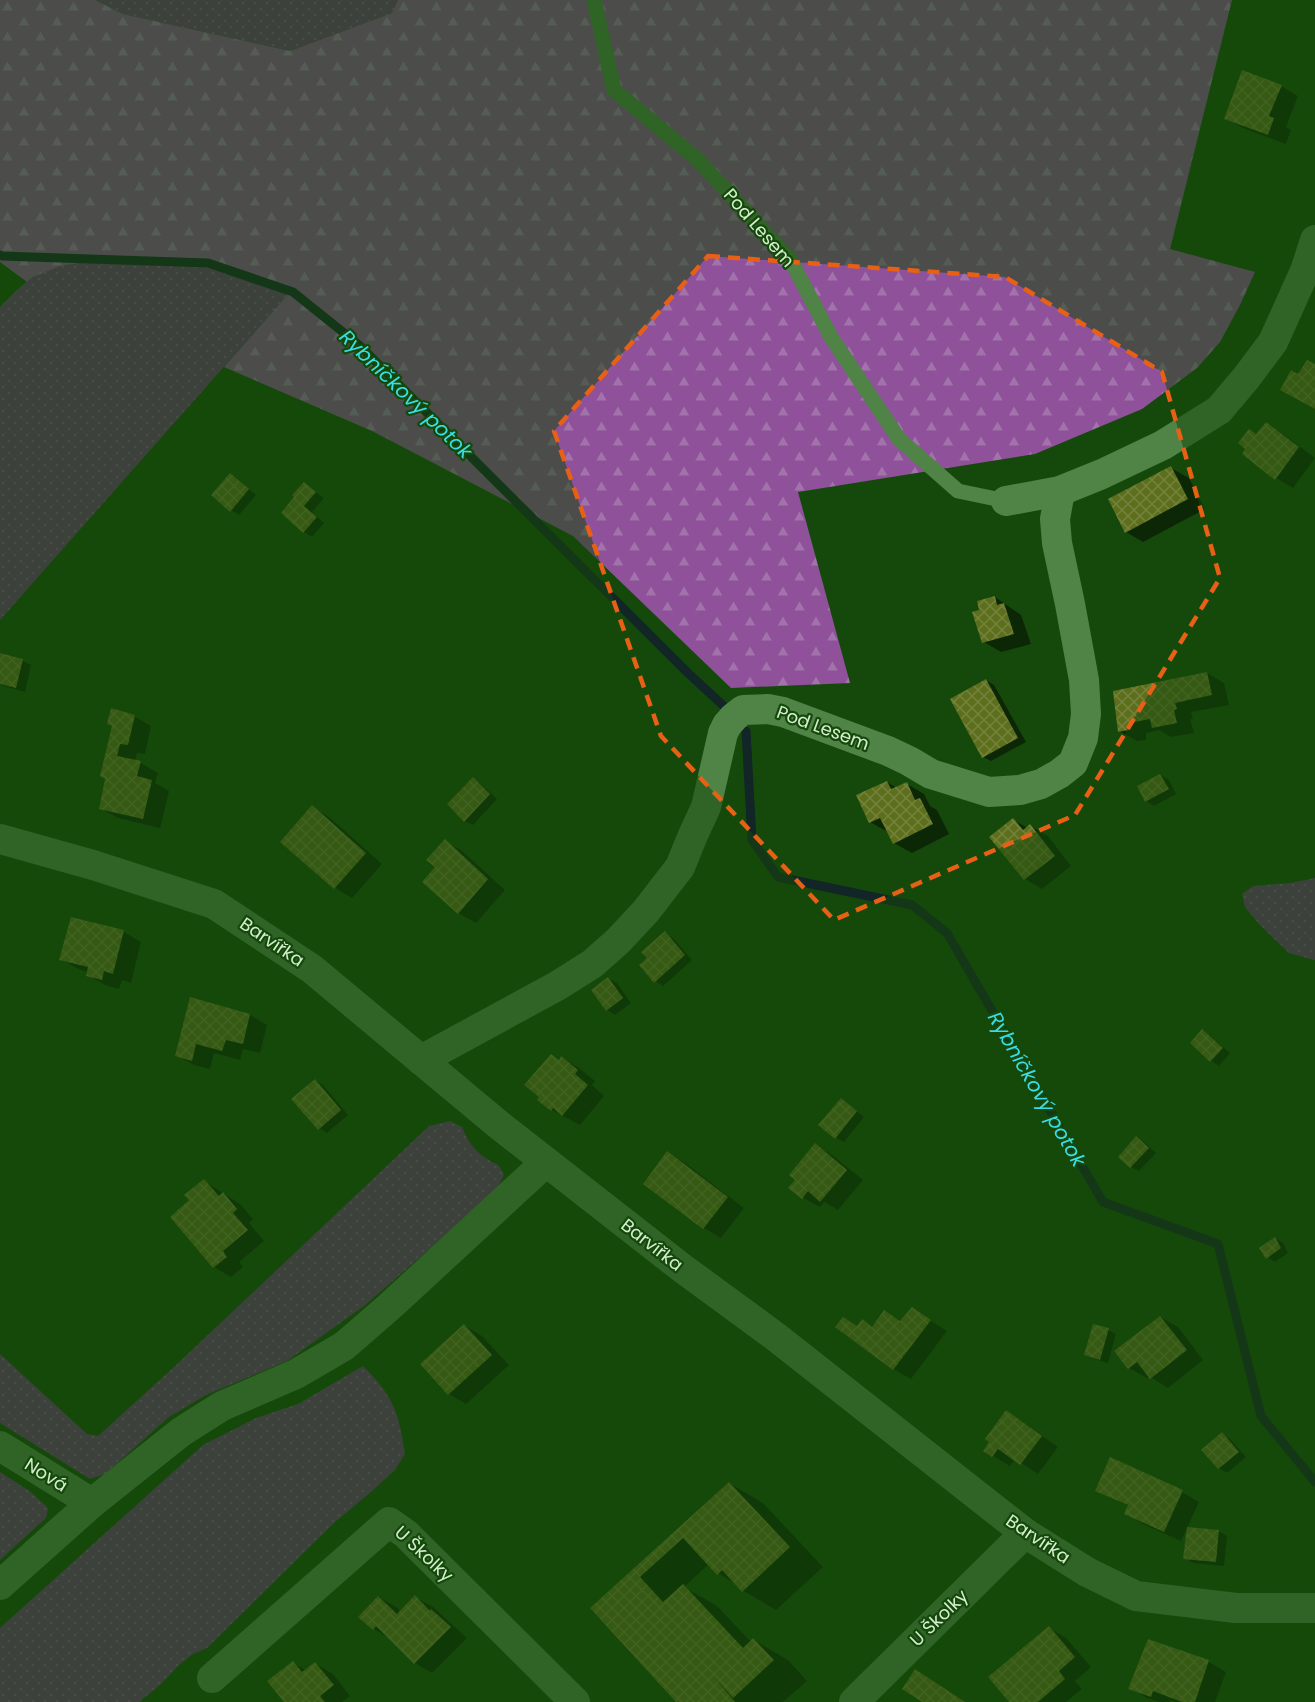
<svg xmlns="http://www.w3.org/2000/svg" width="1315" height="1702" font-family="Poppins,sans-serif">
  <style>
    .grass { fill: url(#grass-dots) }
    .forest { fill: url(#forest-firs) }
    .shadow { fill: #0007 }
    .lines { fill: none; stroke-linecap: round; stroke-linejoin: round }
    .stream { stroke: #122527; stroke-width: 9 }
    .building { fill: url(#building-cross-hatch) }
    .lane { stroke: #508447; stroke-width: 15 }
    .street { stroke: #508447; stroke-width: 30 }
    .marked { fill: none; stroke: #e76016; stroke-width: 4.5; stroke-dasharray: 12 8; stroke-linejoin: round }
    .labels { text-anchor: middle; stroke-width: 4.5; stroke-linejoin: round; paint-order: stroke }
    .street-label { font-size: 18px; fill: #d4efce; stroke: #15490b }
    .water-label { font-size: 20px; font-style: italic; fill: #3cdce5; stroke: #15490b }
  </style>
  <defs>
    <pattern id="grass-dots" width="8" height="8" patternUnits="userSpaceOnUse" patternTransform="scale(1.5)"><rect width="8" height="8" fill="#6b3875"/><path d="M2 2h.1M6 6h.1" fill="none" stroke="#7f5587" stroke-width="1.8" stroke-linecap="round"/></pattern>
    <pattern id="forest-firs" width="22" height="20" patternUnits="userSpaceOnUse" patternTransform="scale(1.5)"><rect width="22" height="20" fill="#8e519a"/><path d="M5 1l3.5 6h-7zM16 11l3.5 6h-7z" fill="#a273ab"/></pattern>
    <pattern id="building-cross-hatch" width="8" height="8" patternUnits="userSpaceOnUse" patternTransform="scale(1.5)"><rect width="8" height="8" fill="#5d6e1d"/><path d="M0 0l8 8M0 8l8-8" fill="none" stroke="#73833d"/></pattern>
  </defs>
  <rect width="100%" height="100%" fill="#15490b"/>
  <g class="grass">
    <polygon points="95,0 398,0 392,13 290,51 123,14"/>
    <path d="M138,258H194L255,276L290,292L0,620V307C10,297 20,286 32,278C57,259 108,259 138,258Z"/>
    <polygon points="1315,878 1315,960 1314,960 1289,953 1259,924 1245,907 1242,894 1253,886 1290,883"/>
    <path d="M450,1121L462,1127C467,1140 474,1151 487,1159C497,1165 499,1163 504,1175L495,1192L364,1306L287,1361L206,1395L169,1417L105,1474L90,1479L0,1423V1354L87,1434L98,1436L174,1367L429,1126Z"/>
    <path d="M363,1366C393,1396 399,1412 405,1454L395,1470L371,1492L335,1522L207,1648L193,1654L179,1665L160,1685L139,1702H0V1628L203,1445L256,1418L298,1404Z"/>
    <polygon points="0,1472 31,1492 48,1508 46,1518 0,1560"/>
  </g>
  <polygon class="forest" points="0,0 95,0 123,14 290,51 392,13 398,0 1232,0 1170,249 1255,272 1240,305 1220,342 1197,368 1142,409 1035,454 798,492 850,683 731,688 573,536 372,431 224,367 290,292 255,276 194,258 138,258 97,260 60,266 33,277 27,282 0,262"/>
  <g class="shadow">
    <polygon points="1281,86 1298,96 1286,127 1291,130 1286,144 1243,128 1225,118"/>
    <polygon points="1266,424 1283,434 1315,458 1293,488 1276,478 1244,454"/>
    <polygon points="1171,468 1189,478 1205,509 1143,542 1126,532"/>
    <polygon points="230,475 238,480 256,495 239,515 231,510"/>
    <polygon points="304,484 324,498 312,512 324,523 312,537 304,532 283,512"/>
    <polygon points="995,597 1021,615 1031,644 1001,652 984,642 981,611"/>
    <polygon points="0,655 23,661 31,665 25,692 0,685"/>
    <polygon points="1207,673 1224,683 1229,705 1191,712 1193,719 1190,719 1194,733 1171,737 1159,730 1146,733 1146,740 1137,741 1119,731 1115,692"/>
    <polygon points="986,680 994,685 1026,742 991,761 983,757"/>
    <polygon points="134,716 151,726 145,754 137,753 135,761 141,763 158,773 155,783 169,791 160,828 118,818 100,808 114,726"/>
    <polygon points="1160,775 1169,780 1176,794 1154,806 1146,801"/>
    <polygon points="473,779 481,784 497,799 473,825 465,821"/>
    <polygon points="887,782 897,788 907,784 924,794 930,806 937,810 949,834 912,853 894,843 888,832 870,822"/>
    <polygon points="312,807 329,817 382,864 352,898 335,888"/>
    <polygon points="1013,820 1028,828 1030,826 1048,836 1071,866 1042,889 1025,879"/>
    <polygon points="445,841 462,851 505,890 476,923 458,913 437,867"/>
    <polygon points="72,919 124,932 141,942 131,983 122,980 119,989 105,985 88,975 88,972 78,969 61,959"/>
    <polygon points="665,933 673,938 692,960 663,986 655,981 649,959"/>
    <polygon points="609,979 617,983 631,1003 615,1015 607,1010 593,990"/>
    <polygon points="191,999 250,1015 267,1025 260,1053 243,1049 240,1060 214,1053 210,1069 194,1065 176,1055"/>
    <polygon points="1202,1031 1210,1036 1230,1053 1219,1066 1211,1061 1192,1043"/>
    <polygon points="551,1055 560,1060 562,1058 579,1068 595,1081 592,1085 604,1096 580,1125 552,1110 539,1100"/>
    <polygon points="315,1080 323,1085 348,1115 327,1133 319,1128"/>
    <polygon points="849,1105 864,1117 844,1142 836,1138"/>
    <polygon points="1136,1138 1145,1143 1156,1153 1139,1171 1131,1167"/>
    <polygon points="815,1145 832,1155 863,1180 838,1210 824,1202 820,1207 803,1198 797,1180"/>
    <polygon points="668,1153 685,1163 744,1208 721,1238 704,1228 645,1184"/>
    <polygon points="204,1181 240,1204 253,1219 249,1223 264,1241 239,1262 243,1267 231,1277 214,1267 191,1201"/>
    <polygon points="1275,1238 1283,1243 1288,1253 1275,1262 1267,1257"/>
    <polygon points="912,1309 947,1331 911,1379 893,1369 862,1321 873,1327 885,1312 902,1322"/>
    <polygon points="1160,1317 1178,1327 1203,1360 1168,1388 1149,1376 1147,1378 1129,1368 1117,1352"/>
    <polygon points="465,1326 482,1336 509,1365 466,1404 449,1394"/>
    <polygon points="1108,1330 1116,1334 1108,1363 1094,1359 1086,1355"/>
    <polygon points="1006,1412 1023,1422 1058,1447 1038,1474 1015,1459 1010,1466 993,1456"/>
    <polygon points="1222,1434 1230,1439 1246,1457 1227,1473 1219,1468 1204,1450"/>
    <polygon points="729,1483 763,1503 823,1567 776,1610 742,1590 737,1585 718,1573 709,1564 684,1587 717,1606 751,1642 754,1640 788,1660 807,1681 783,1702 678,1702 592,1608"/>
    <polygon points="1097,1490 1182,1492 1199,1502 1181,1541 1143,1524 1126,1514 1129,1506"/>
    <polygon points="1188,1528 1219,1531 1227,1536 1224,1566 1193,1563 1185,1558"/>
    <polygon points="379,1597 396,1607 401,1612 415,1597 433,1607 467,1638 432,1673 415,1663 392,1640 374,1629"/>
    <polygon points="1049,1628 1066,1638 1091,1667 1075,1681 1082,1689 1066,1702 1011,1702"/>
    <polygon points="1149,1641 1209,1662 1226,1672 1215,1702 1176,1702 1170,1700 1170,1702 1159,1702 1147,1698 1130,1688"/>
    <polygon points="293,1663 307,1671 316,1664 333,1674 350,1696 342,1702 286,1702"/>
  </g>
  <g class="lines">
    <g class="stream">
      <polyline points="0,255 2,256 208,263 293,292 359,345 688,673 727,709"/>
      <polyline points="746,731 752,840 778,877 912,905 947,933 1103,1202 1218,1244 1261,1416 1315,1482"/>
    </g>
  </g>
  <g class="building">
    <polygon points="1242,70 1282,85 1269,116 1274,118 1268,135 1224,119"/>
    <polygon points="1307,360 1315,364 1315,409 1280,390 1291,370 1298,374"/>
    <polygon points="1266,422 1299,447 1275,480 1242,454 1245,449 1238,443 1249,429 1256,434"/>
    <polygon points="1171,466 1188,499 1125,533 1108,499"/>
    <polygon points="230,473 249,489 230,512 211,495"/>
    <polygon points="304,482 316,492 304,506 317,517 303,533 281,513 294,497 292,495"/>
    <polygon points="995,596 997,605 1004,603 1014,634 982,643 972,612 979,610 977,601"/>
    <polygon points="0,653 23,659 16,688 0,684"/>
    <polygon points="1207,672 1212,695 1175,703 1177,709 1174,710 1177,723 1152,728 1150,719 1129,723 1129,730 1118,732 1113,691"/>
    <polygon points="986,679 1018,738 982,758 950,699"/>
    <polygon points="111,708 135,715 128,745 120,744 117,756 141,761 137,776 152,780 143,819 99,809 105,779 100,776 112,726 107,724"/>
    <polygon points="1160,774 1169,789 1145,802 1137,786"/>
    <polygon points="473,777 490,794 464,822 447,804"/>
    <polygon points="887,781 891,789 907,782 915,800 920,798 933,824 893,844 880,818 869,823 856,795"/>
    <polygon points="312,805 366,853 334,889 280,842"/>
    <polygon points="1013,818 1023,830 1030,824 1055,856 1024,880 989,837"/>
    <polygon points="445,839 488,879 458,914 422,882 435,867 426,860"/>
    <polygon points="71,917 124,930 113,974 104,971 102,980 86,976 88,967 59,960"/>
    <polygon points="665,931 685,955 654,983 639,965 647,958 641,952"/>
    <polygon points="608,977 623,998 606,1011 591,990"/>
    <polygon points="190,997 250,1014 243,1044 226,1040 222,1051 196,1044 192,1061 175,1056"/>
    <polygon points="1202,1029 1223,1048 1210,1062 1190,1043"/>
    <polygon points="551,1054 559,1060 561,1056 578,1070 575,1074 588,1085 562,1116 553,1108 551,1111 537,1100 539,1097 524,1085"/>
    <polygon points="315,1079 341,1110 318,1130 291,1099"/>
    <polygon points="841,1098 857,1111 835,1139 818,1125"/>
    <polygon points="1136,1136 1149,1148 1130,1168 1118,1157"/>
    <polygon points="815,1143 847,1170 820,1202 808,1191 802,1199 788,1188 795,1180 789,1175"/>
    <polygon points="667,1151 728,1197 703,1229 643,1184"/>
    <polygon points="204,1179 219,1196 223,1192 237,1209 233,1213 248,1230 223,1251 227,1257 213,1268 170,1217 189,1200 184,1195"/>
    <polygon points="1275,1237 1281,1248 1266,1259 1259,1248"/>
    <polygon points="912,1307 931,1320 893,1370 835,1327 843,1317 857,1326 862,1319 872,1327 884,1310 900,1321"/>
    <polygon points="1160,1316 1187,1350 1150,1379 1137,1362 1128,1369 1114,1351"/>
    <polygon points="464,1324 492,1355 448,1395 420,1364"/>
    <polygon points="1093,1324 1109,1328 1100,1360 1084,1355"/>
    <polygon points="1006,1410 1042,1436 1020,1465 998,1449 992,1457 983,1451 989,1442 985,1439"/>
    <polygon points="1222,1432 1239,1452 1218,1469 1201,1450"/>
    <polygon points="1110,1457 1183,1490 1164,1532 1124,1514 1128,1505 1095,1491"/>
    <polygon points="729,1482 790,1547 742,1592 722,1570 717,1575 683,1538 640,1577 663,1602 683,1584 743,1648 753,1638 774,1660 733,1698 713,1676 735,1702 676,1702 590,1608"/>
    <polygon points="1187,1527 1219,1530 1216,1562 1183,1559"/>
    <polygon points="415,1595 430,1611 431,1609 451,1627 414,1664 376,1626 373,1630 358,1617 378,1596 397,1614"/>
    <polygon points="1049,1626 1075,1657 1059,1671 1065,1679 1038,1702 1009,1702 988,1677"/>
    <polygon points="1148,1639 1209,1660 1195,1702 1182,1702 1153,1691 1151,1697 1128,1689"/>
    <polygon points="293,1661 302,1672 315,1662 334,1685 320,1696 325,1702 284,1702 267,1681"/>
    <polygon points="915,1669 965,1702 922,1702 902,1689"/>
  </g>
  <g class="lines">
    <polyline class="lane" points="594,0 614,90 697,159 790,259 831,337 899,439 958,491 1006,501"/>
    <g class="street">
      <polyline points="1006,501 1060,491 1102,474 1163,445 1219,410 1246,378 1273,342 1305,271 1315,240"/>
      <polyline points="0,839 93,865 214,904 312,969 499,1125 682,1268 776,1337 1025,1533 1087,1572 1136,1596 1236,1608 1315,1608"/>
      <polyline points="421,1060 557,986 592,964 618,941 646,911 680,867 693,835 706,807 723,733 727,725 734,717 743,710 768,709 783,712 888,751 909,761 931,774 989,792 1020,790 1041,784 1059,774 1073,763 1083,738 1086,714 1084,680 1070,604 1057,543 1055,519 1060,491"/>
      <polyline points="0,1446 92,1503"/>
      <polyline points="0,1585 92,1503 181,1432 222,1406 296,1374 344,1346 389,1307 546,1162"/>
      <polyline points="212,1678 389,1522 406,1534 575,1702"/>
      <polyline points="854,1702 1025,1533"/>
    </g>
  </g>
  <path d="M0 0H1315V1702H0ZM708,256L1005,277L1162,372L1220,578L1075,815L834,920L661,736L554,431Z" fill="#15490b" fill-opacity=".55" fill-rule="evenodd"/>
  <path class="marked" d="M708,256L1005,277L1162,372L1220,578L1075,815L834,920L661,736L554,431Z"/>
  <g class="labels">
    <g class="street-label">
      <text transform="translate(759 228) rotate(49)" y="6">Pod Lesem</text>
      <text transform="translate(823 728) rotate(20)" y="6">Pod Lesem</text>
      <text transform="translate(272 942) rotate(34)" y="6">Barvířka</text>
      <text transform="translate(652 1245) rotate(38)" y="6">Barvířka</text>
      <text transform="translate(46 1475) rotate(32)" y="6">Nová</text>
      <text transform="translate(1038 1539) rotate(34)" y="6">Barvířka</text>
      <text transform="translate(424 1554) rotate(43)" y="6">U Školky</text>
      <text transform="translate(939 1618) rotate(-44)" y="6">U Školky</text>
    </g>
    <g class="water-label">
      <text transform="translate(406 394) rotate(44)" y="7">Rybníčkový potok</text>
      <text transform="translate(1037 1089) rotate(60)" y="7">Rybníčkový potok</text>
    </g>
  </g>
</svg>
